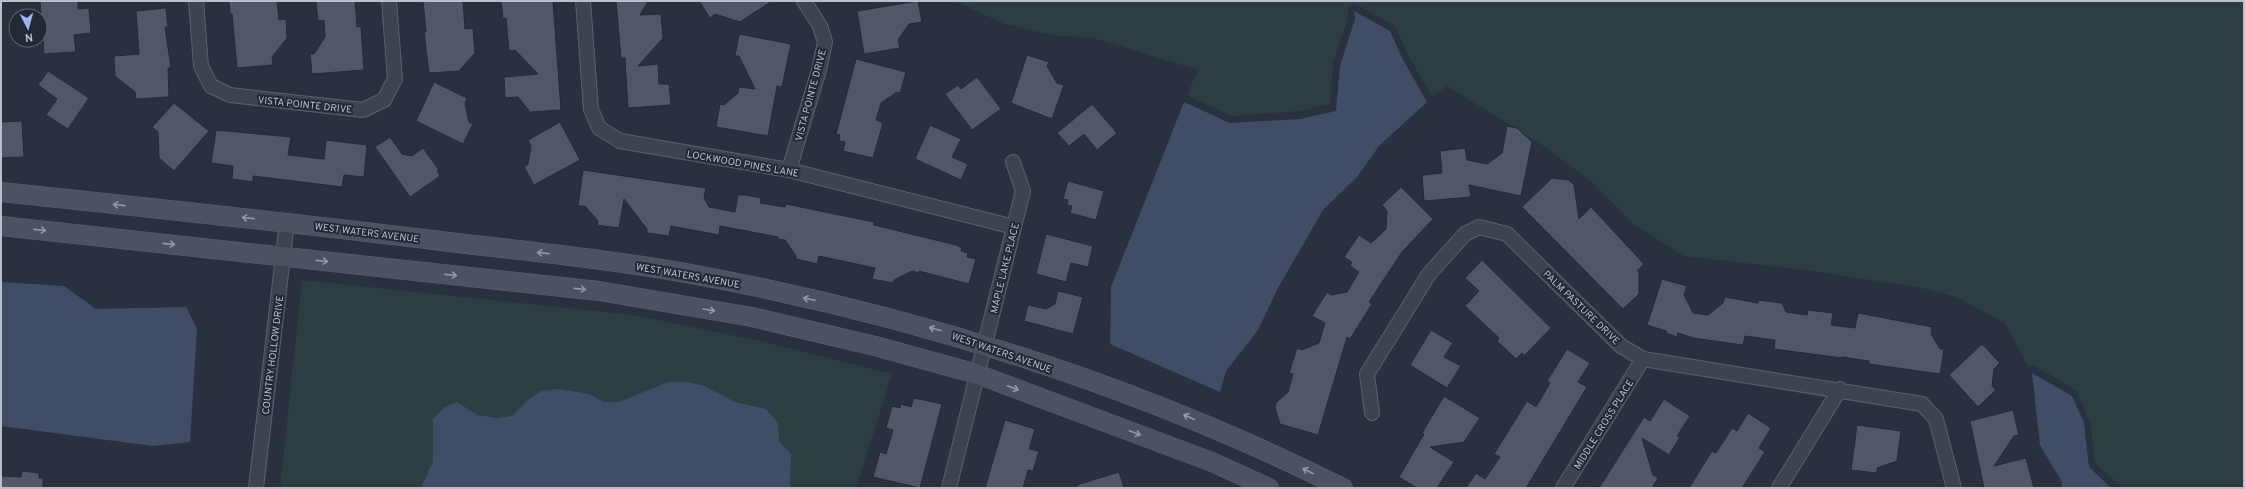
<svg xmlns="http://www.w3.org/2000/svg" width="2245" height="489" font-family="Overpass,sans-serif">
  <style>
    .green { fill: #2c3e41 }
    .water { fill: #414d66 }
    .building { fill: #505867; stroke: #242a36 }
    .lines { fill: none; stroke-linecap: round; stroke-linejoin: round }
    .street-casing { stroke: #5b616c; stroke-width: 16 }
    .secondary-casing { stroke: #5b616c; stroke-width: 20 }
    .street { stroke: #3d434f; stroke-width: 14 }
    .secondary { stroke: #4c5261; stroke-width: 19 }
    .oneway { stroke: #9499a5 }
    .labels { text-anchor: middle; stroke-width: 4; stroke-linejoin: round; paint-order: stroke }
    .street-label { font-size: 10px; fill: #babfc9; stroke: #222834 }
  </style>
  <rect width="100%" height="100%" fill="#29313f"/>
  <g class="green">
    <polygon points="955,1 2244,1 2244,488 2123,488 2095,463 2090,423 2077,391 2035,366 2028,366 2005,323 1956,297 1922,288 1806,270 1684,256 1634,225 1592,182 1545,147 1447,86 1432,97 1408,55 1395,26 1357,5 1353,4 1348,8 1348,18 1333,63 1330,104 1299,111 1231,116 1187,95 1198,70 1094,38 1052,35 1005,24"/>
    <polygon points="302,280 634,315 764,342 892,374 856,488 280,488"/>
  </g>
  <g class="water">
    <polygon points="1354,11 1390,31 1402,58 1427,102 1379,146 1357,177 1323,210 1278,288 1258,330 1226,371 1220,392 1110,344 1111,287 1184,102 1230,123 1300,119 1336,111 1340,66 1355,19"/>
    <polygon points="1,282 64,286 96,309 186,307 197,329 190,442 153,446 1,426"/>
    <polygon points="2032,373 2072,396 2084,423 2089,467 2111,488 2062,488 2062,482 2040,445"/>
    <polygon points="668,382 688,382 704,386 735,402 766,409 778,423 779,441 791,454 790,488 421,488 433,462 433,419 445,407 457,402 477,415 497,418 512,416 530,398 542,391 560,389 589,394 604,402 619,402"/>
  </g>
  <g class="building">
    <polygon points="40,1 78,1 78,9 89,8 91,33 74,35 76,52 44,54"/>
    <polygon points="229,1 277,1 279,20 286,19 287,38 272,57 273,65 237,68 232,14 230,14"/>
    <polygon points="316,1 355,1 357,27 361,26 364,70 312,74 310,54 314,54 325,37 324,20 318,21"/>
    <polygon points="423,1 463,1 465,29 473,28 475,53 459,71 429,73 424,32 426,32"/>
    <polygon points="501,1 553,1 561,110 530,112 518,97 505,98 504,77 538,74 515,50 509,51 506,18 503,19"/>
    <polygon points="616,1 648,1 640,15 661,14 663,38 638,66 658,64 659,84 669,84 671,105 628,108 625,58 621,58"/>
    <polygon points="699,1 772,1 740,22 715,14 710,18"/>
    <polygon points="918,1 922,22 909,24 898,40 900,48 864,54 857,11"/>
    <polygon points="166,8 168,27 165,27 171,68 168,68 169,97 136,99 135,92 115,76 114,56 139,54 136,11"/>
    <polygon points="739,34 791,44 782,87 777,86 768,136 716,127 720,104 724,105 738,93 739,87 755,89 739,56 735,56"/>
    <polygon points="1027,55 1049,62 1047,66 1057,83 1064,85 1052,119 1011,103"/>
    <polygon points="856,59 906,72 900,93 897,92 881,103 876,120 883,123 873,158 843,151 845,142 839,141 840,135 836,134"/>
    <polygon points="48,71 89,98 68,129 46,115 57,99 38,85"/>
    <polygon points="977,77 1001,109 972,130 945,94 958,85 961,89"/>
    <polygon points="434,82 467,98 465,104 469,122 473,124 463,144 416,121"/>
    <polygon points="174,103 209,131 174,171 159,158 158,132 152,127"/>
    <polygon points="1092,104 1117,133 1097,150 1084,134 1069,146 1057,133"/>
    <polygon points="22,121 24,157 1,158 1,122"/>
    <polygon points="560,122 580,160 534,185 524,167 528,164 531,146 528,140"/>
    <polygon points="930,125 961,139 952,157 968,164 961,180 915,159"/>
    <polygon points="1507,126 1517,128 1532,142 1521,196 1469,185 1471,197 1424,201 1422,175 1442,173 1440,151 1465,148 1467,160 1487,164 1502,153"/>
    <polygon points="216,130 291,137 288,155 324,159 326,140 367,145 364,177 344,175 342,187 253,176 253,182 232,179 233,166 211,163"/>
    <polygon points="390,137 402,154 412,156 423,148 439,170 437,171 440,176 410,197 375,147"/>
    <polygon points="583,170 706,188 704,198 709,207 735,212 738,195 745,195 761,198 760,203 785,207 786,204 874,222 874,225 956,245 962,248 961,251 968,253 967,257 976,259 969,284 919,271 919,273 912,271 894,280 893,283 872,279 875,268 819,256 817,264 796,259 796,256 785,240 778,239 778,237 720,226 719,235 671,226 669,236 647,233 647,229 624,199 619,228 597,225 598,221 585,206 578,206"/>
    <polygon points="1552,178 1569,180 1574,185 1579,219 1591,207 1644,264 1637,271 1639,271 1639,294 1623,309 1522,207"/>
    <polygon points="1068,181 1104,191 1096,220 1070,213 1072,206 1067,205 1068,200 1063,199"/>
    <polygon points="1401,187 1433,219 1402,252 1369,302 1372,304 1350,339 1347,337 1318,435 1280,424 1275,408 1276,403 1288,392 1293,374 1289,373 1297,348 1302,350 1319,343 1325,323 1312,316 1327,292 1331,295 1347,292 1359,272 1350,266 1352,262 1344,257 1359,235 1371,243 1386,229 1387,211 1382,205"/>
    <polygon points="1046,234 1093,246 1088,267 1071,263 1066,282 1036,274"/>
    <polygon points="1482,260 1551,328 1524,356 1522,353 1516,359 1497,341 1499,338 1465,306 1479,291 1465,278"/>
    <polygon points="1662,279 1687,286 1684,295 1693,313 1708,315 1723,303 1725,297 1758,303 1758,300 1782,303 1786,312 1807,315 1808,310 1833,313 1831,325 1855,328 1858,313 1932,327 1931,334 1940,349 1944,349 1940,374 1869,364 1869,361 1842,357 1842,358 1774,349 1775,340 1745,336 1743,345 1693,338 1678,333 1677,337 1666,333 1666,331 1647,325"/>
    <polygon points="1058,291 1083,297 1073,334 1024,321 1028,305 1046,309 1055,304"/>
    <polygon points="1431,330 1453,343 1444,357 1461,366 1447,388 1410,365"/>
    <polygon points="1982,344 2000,363 1994,369 1992,386 1996,390 1978,407 1949,375"/>
    <polygon points="1567,349 1590,363 1578,382 1587,387 1526,488 1466,488 1476,473 1485,479 1500,457 1494,454 1527,401 1536,407 1550,383 1547,381"/>
    <polygon points="1444,396 1480,418 1464,442 1430,447 1454,462 1437,488 1417,488 1399,477 1424,434 1422,433"/>
    <polygon points="914,398 942,404 920,488 873,477 880,452 886,454 893,430 886,428 892,406 900,408 901,404 911,407"/>
    <polygon points="1664,399 1690,416 1677,436 1680,437 1669,455 1642,438 1653,475 1658,478 1652,488 1599,488 1644,417 1650,421"/>
    <polygon points="2013,410 2019,435 2014,436 1994,466 2026,458 2034,488 1984,488 1970,421"/>
    <polygon points="1748,413 1771,428 1759,448 1765,452 1742,488 1689,488 1712,451 1716,453 1732,428 1737,431"/>
    <polygon points="1005,420 1035,429 1029,449 1039,451 1033,471 1028,470 1023,488 985,488"/>
    <polygon points="1857,425 1901,431 1897,461 1877,468 1877,473 1851,470"/>
    <polygon points="22,471 39,473 39,478 43,478 43,488 1,488 1,476 21,477"/>
    <polygon points="1119,472 1124,488 1077,488 1077,485"/>
  </g>
  <g class="lines">
    <g class="street-casing">
      <g id="street">
        <polyline points="196,1 201,66 211,86 230,95 363,110 384,100 395,79 389,1"/>
        <polyline points="583,1 591,109 599,128 620,141 789,170 1014,227"/>
        <polyline points="789,170 819,70 825,42 820,26 804,1"/>
        <polyline points="1372,413 1367,374 1429,274 1465,234 1479,227 1507,234 1621,346 1643,359 1922,404 1936,419 1954,488"/>
        <polyline points="256,488 287,222"/>
        <polyline points="949,488 1023,191 1013,162"/>
        <polyline points="1563,488 1643,359"/>
        <polyline points="1779,488 1840,389"/>
      </g>
    </g>
    <g class="secondary-casing">
      <g id="secondary">
        <path d="M1,192C153,208 305,224 457,243C535,252 614,260 691,274C916,315 1139,386 1343,488"/>
        <polyline points="1,226 599,291 752,317 875,346 977,374 1212,462 1269,488"/>
      </g>
    </g>
    <use href="#street" class="street"/>
    <use href="#secondary" class="secondary"/>
  </g>
  <defs><path id="oneway-shaft" d="M-6 0H5M1.5-3L5.5 0L1.5 3" fill="none" stroke-width="1.6" stroke-linecap="round" stroke-linejoin="round"/></defs>
  <g class="oneway">
    <use href="#oneway-shaft" transform="translate(119 205) rotate(-174)"/>
    <use href="#oneway-shaft" transform="translate(248 218) rotate(-174)"/>
    <use href="#oneway-shaft" transform="translate(40 230) rotate(6)"/>
    <use href="#oneway-shaft" transform="translate(169 244) rotate(6)"/>
    <use href="#oneway-shaft" transform="translate(543 253) rotate(-173)"/>
    <use href="#oneway-shaft" transform="translate(322 261) rotate(6)"/>
    <use href="#oneway-shaft" transform="translate(451 275) rotate(6)"/>
    <use href="#oneway-shaft" transform="translate(580 289) rotate(6)"/>
    <use href="#oneway-shaft" transform="translate(809 299) rotate(-168)"/>
    <use href="#oneway-shaft" transform="translate(709 310) rotate(9)"/>
    <use href="#oneway-shaft" transform="translate(935 329) rotate(-165)"/>
    <use href="#oneway-shaft" transform="translate(1013 388) rotate(21)"/>
    <use href="#oneway-shaft" transform="translate(1189 417) rotate(-156)"/>
    <use href="#oneway-shaft" transform="translate(1135 433) rotate(21)"/>
    <use href="#oneway-shaft" transform="translate(1308 471) rotate(-153)"/>
  </g>
  <g class="labels">
    <g class="street-label">
      <text transform="translate(810 95) rotate(-75)" y="4">VISTA POINTE DRIVE</text>
      <text transform="translate(305 104) rotate(6)" y="4">VISTA POINTE DRIVE</text>
      <text transform="translate(743 163) rotate(10)" y="4">LOCKWOOD PINES LANE</text>
      <text transform="translate(367 232) rotate(7)" y="4">WEST WATERS AVENUE</text>
      <text transform="translate(1004 268) rotate(-76)" y="4">MAPLE LAKE PLACE</text>
      <text transform="translate(688 275) rotate(10)" y="4">WEST WATERS AVENUE</text>
      <text transform="translate(1582 307) rotate(44)" y="4">PALM PASTURE DRIVE</text>
      <text transform="translate(1002 352) rotate(19)" y="4">WEST WATERS AVENUE</text>
      <text transform="translate(272 355) rotate(-83)" y="4">COUNTRY HOLLOW DRIVE</text>
      <text transform="translate(1603 424) rotate(-58)" y="4">MIDDLE CROSS PLACE</text>
    </g>
  </g>
  <rect width="2245" height="489" fill="none" stroke="#babfc9" stroke-width="4"/>
  <g transform="translate(28 28) rotate(174)"><circle r="19" fill="#222834" stroke="#5f6470"/>
  <path d="M0-3L7 15L0 10L-7 15Z" fill="#9cb5ec"/>
  <text y="-6" font-size="11" font-weight="bold" text-anchor="middle" fill="#babfc9">N</text>
  </g>
</svg>
